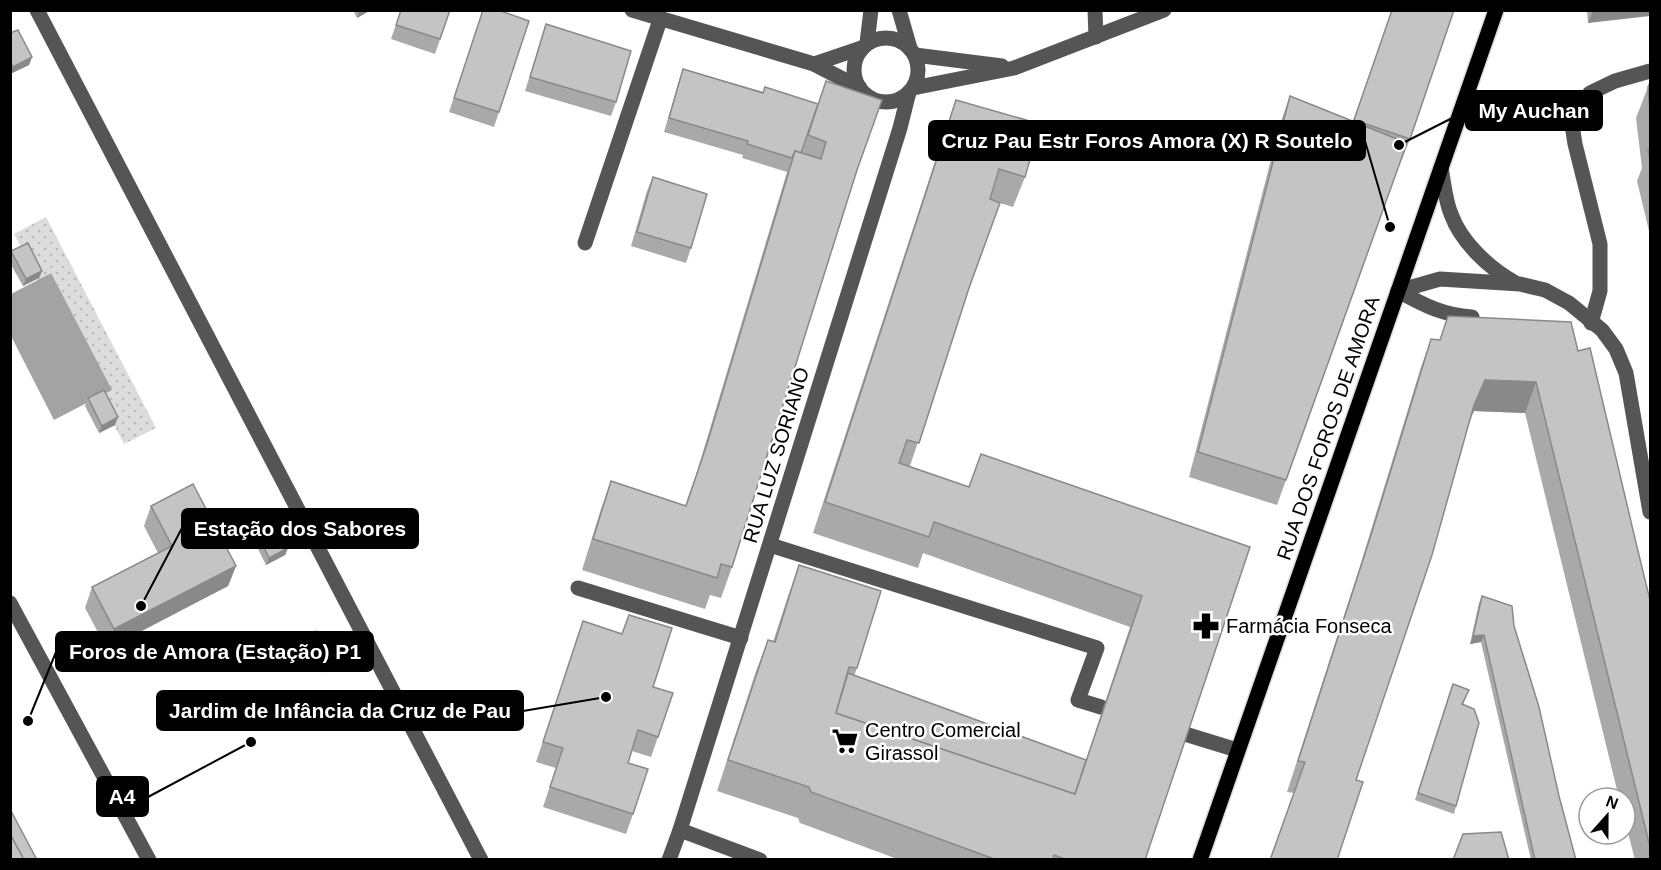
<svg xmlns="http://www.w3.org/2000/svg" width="1661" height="870" font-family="Helvetica,sans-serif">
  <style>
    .grass { fill: url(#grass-dots) }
    .water { fill: #a3a3a3 }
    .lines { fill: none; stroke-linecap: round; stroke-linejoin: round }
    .major-casing { stroke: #dbdbdb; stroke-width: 18 }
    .minor { stroke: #555; stroke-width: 15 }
    .major { stroke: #000; stroke-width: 15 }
    .wall { fill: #a9a9a9 }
    .shaded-wall { fill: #898989 }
    .building { fill: #c4c4c4; stroke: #898989; stroke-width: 1.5 }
    .labels { text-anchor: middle; stroke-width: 5; stroke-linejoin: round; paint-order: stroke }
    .street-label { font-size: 20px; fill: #000; stroke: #fff }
    .poi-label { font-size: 20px; fill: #000; stroke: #fff; text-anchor: start }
    .leader { fill: none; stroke: #000; stroke-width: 2 }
    .callout-dot { fill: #000; stroke: #fff; stroke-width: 2 }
    .callout { fill: #000; stroke: #000; stroke-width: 2 }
    .callout-label { font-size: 21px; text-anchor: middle; font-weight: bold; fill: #fff }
  </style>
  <defs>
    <pattern id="grass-dots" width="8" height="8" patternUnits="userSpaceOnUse" patternTransform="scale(1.5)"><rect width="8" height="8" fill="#dcdcdc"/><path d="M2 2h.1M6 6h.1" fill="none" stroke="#bbb" stroke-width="1.8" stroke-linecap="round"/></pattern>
  </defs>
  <rect width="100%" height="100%" fill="#fff"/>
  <g class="grass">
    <polygon points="46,217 156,428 124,444 99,396 111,389 50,273 38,280 14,234"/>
    <polygon points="317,629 336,666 323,673 317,661 314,662 302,637"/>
  </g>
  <polygon class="water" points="51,273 112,390 54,420 11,336 11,294"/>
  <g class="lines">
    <g class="major-casing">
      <polyline id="major" points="1200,860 1496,10"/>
    </g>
    <g class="minor">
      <polyline points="37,10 481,860"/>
      <polyline points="632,10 814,64 860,88"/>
      <polyline points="899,10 910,48"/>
      <polyline points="1095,10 1096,37"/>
      <circle cx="886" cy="70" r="32"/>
      <polyline points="867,43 871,10"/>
      <polyline points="915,55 1002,66"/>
      <polyline points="814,64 861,48"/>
      <polyline points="913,88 1014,68 1164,10"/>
      <path d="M1441,168C1444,182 1445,200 1451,214C1461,242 1489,268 1514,282"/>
      <polyline points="585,243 660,20 657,10"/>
      <polyline points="1398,291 1440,279 1520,284 1545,290 1569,303 1602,330 1616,349 1626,373 1650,512"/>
      <path d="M1398,291C1424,305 1442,315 1472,317"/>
      <polyline points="1591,323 1600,291 1600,244 1575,144 1572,125 1579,107 1590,93 1615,81 1650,71"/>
      <polyline points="770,545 1097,648 1078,700 1101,707"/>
      <polyline points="578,588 741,638"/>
      <polyline points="10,603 149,860"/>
      <polyline points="1185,734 1237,750"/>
      <polyline points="680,830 900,128 909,92"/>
      <polyline points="669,860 680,830 760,860"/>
    </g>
    <use href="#major" class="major"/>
  </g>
  <g class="wall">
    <polygon points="353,10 371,10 357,18"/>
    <polygon points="401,10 450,10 435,54 391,39"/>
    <polygon points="483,10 499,112 494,127 449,112"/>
    <polygon points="1392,10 1410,139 1402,159 1401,159 1277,505 1189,477 1281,121 1290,96 1353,121"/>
    <polygon points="1587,10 1650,10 1588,23"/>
    <polygon points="546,24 616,102 611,116 525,91"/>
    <polygon points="10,33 32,57 29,65 10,74"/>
    <polygon points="683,69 817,107 826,81 857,170 732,567 721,598 710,595 705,609 582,570 600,512 611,481 685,506 696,475 787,172 742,158 743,155 664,132 678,84"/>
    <polygon points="1650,83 1650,235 1637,181 1642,168 1636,118 1648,87"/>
    <polygon points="956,100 1025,177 1013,207 1000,203 969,289 910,466 969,487 1250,547 1145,860 900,860 800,823 798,818 717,791 756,671 768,640 773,642 788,596 799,565 857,668 854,676 1086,760 1130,627 923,553 918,568 813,533 945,131"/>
    <polygon points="653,177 691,248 686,263 631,246 647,191"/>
    <polygon points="11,251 42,271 39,278 23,286 10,263"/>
    <polygon points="1431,339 1578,351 1637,547 1650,600 1650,860 1635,860 1625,821 1625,798 1619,798 1525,413 1474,411 1294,793 1287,792 1360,566 1420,370"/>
    <polygon points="88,398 115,425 99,433 85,406"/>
    <polygon points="151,506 236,566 228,586 107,649 85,608 92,587 158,553 144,526"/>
    <polygon points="255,530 288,548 285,555 266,565 252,537"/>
    <polygon points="1482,596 1514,626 1576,860 1531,860 1481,642 1470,644 1479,603"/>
    <polygon points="629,615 653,687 658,737 651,757 632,751 628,763 633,814 626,834 543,807 556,768 536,762 583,621 622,634"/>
    <polygon points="1469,690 1463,705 1456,806 1454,814 1415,800 1450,691"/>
  </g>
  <g class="shaded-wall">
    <polygon points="360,10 371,10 357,18"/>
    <polygon points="1593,10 1650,10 1650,16 1588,23"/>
    <polygon points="32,57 29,65 10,74 13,67"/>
    <polygon points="42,271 39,278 23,286 26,279"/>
    <polygon points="1485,380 1536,382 1525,413 1474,411 1463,436 1474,405"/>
    <polygon points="118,417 115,425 99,433 102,426"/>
    <polygon points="288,548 285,555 266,565 269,558"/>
    <polygon points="236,566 228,586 107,649 114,629"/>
    <polygon points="1484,635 1481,642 1470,644 1473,636"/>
  </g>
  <g class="building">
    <polygon points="401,10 450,10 440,39 396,25"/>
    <polygon points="483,10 498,10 529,21 499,112 454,98"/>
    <polygon points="1392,10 1454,10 1410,139 1354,120"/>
    <polygon points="546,24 631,51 616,102 530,77"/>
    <polygon points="18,30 32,57 13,67 10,62 10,33"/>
    <polygon points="683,69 763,93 765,87 818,104 801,153 795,151 792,158 747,144 748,141 669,118"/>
    <polygon points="826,81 882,100 857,170 732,567 721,564 717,578 593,539 611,481 686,506 707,444 795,151 821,159 826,142 808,135"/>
    <polygon points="1650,83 1650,114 1648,87"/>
    <polygon points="1290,96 1407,143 1286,480 1198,452"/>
    <polygon points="956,100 1040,124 1025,177 999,169 990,199 1000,203 969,288 919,443 907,440 899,463 969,487 981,454 1250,547 1145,860 1067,860 1054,855 1053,860 997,860 811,792 809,787 728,760 768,640 775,642 799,565 881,591 857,668 849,667 836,713 1075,794 1142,596 934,522 929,537 825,502"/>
    <polygon points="1648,150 1650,150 1650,160"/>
    <polygon points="653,177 707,194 691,248 637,232"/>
    <polygon points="28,243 42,271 26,279 11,251"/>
    <polygon points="1448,316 1571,322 1578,351 1590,348 1637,547 1650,600 1650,847 1536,382 1485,380 1474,405 1432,555 1356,780 1363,782 1337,860 1270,860 1305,762 1298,761 1371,535 1431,339 1440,340"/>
    <polygon points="104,390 118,417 102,426 88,398"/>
    <polygon points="193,484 236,566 114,629 92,587 172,546 151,506"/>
    <polygon points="274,520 288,548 269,558 255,530"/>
    <polygon points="1482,596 1512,606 1514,626 1539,707 1559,796 1576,860 1535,860 1484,635 1473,636"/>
    <polygon points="629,615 672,628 653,687 673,693 658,737 638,730 628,763 648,769 633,814 550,787 563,748 543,742 583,621 622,634"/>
    <polygon points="848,673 1086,760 1075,794 836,713"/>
    <polygon points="1453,684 1469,690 1462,704 1474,709 1479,723 1456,806 1418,793"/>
    <polygon points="10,809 37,860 24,860 10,834"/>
    <polygon points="1501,832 1509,860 1453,860 1463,834"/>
    <polygon points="10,834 24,860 10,860"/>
  </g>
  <defs>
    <g id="pharmacy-bare" transform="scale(2.07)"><path d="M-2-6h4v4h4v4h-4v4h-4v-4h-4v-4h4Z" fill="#000" stroke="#fff" stroke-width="2.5" paint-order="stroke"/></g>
    <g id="supermarket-bare" transform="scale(2.07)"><path d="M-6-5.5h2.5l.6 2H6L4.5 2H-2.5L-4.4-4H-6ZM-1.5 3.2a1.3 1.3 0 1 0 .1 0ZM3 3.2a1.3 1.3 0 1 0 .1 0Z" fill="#000" stroke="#fff" stroke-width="2.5" paint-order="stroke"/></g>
  </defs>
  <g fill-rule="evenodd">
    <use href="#pharmacy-bare" x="1206" y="626"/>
    <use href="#supermarket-bare" x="845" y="741"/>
  </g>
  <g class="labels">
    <g class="street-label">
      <text transform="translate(1328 428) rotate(-71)" y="7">RUA DOS FOROS DE AMORA</text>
      <text transform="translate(776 455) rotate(-73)" y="7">RUA LUZ SORIANO</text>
    </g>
    <g class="poi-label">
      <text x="1226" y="633">Farmácia Fonseca</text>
      <text x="865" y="737">Centro Comercial<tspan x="865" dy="23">Girassol</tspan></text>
    </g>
  </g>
  <path class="leader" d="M1399 145L1466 111M1390 227L1365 141M141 606L182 528M28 721L56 652M606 697L523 711M251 742L148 797"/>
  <g class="callout-dot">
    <circle cx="1399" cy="145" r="6"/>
    <circle cx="1390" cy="227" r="6"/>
    <circle cx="141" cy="606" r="6"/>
    <circle cx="28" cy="721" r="6"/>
    <circle cx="606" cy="697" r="6"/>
    <circle cx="251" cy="742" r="6"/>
  </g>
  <g class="callout">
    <rect x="1466" y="91" width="136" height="39" rx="6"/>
    <rect x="929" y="121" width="436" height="39" rx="6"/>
    <rect x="182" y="509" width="236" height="39" rx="6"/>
    <rect x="56" y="632" width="317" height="39" rx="6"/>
    <rect x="157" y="691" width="366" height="39" rx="6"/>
    <rect x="97" y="777" width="51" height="39" rx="6"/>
  </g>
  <g class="callout-label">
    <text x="1534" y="118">My Auchan</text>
    <text x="1147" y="148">Cruz Pau Estr Foros Amora (X) R Soutelo</text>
    <text x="300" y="536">Estação dos Sabores</text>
    <text x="215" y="659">Foros de Amora (Estação) P1</text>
    <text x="340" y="718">Jardim de Infância da Cruz de Pau</text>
    <text x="122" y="804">A4</text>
  </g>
  <rect width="1661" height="870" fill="none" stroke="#000000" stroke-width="24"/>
  <g transform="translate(1607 816) rotate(21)"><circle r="28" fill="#ffffff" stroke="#999999" stroke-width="1.5"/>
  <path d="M0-4.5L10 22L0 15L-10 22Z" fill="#000000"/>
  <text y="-9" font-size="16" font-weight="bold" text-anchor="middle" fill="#000000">N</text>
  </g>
</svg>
